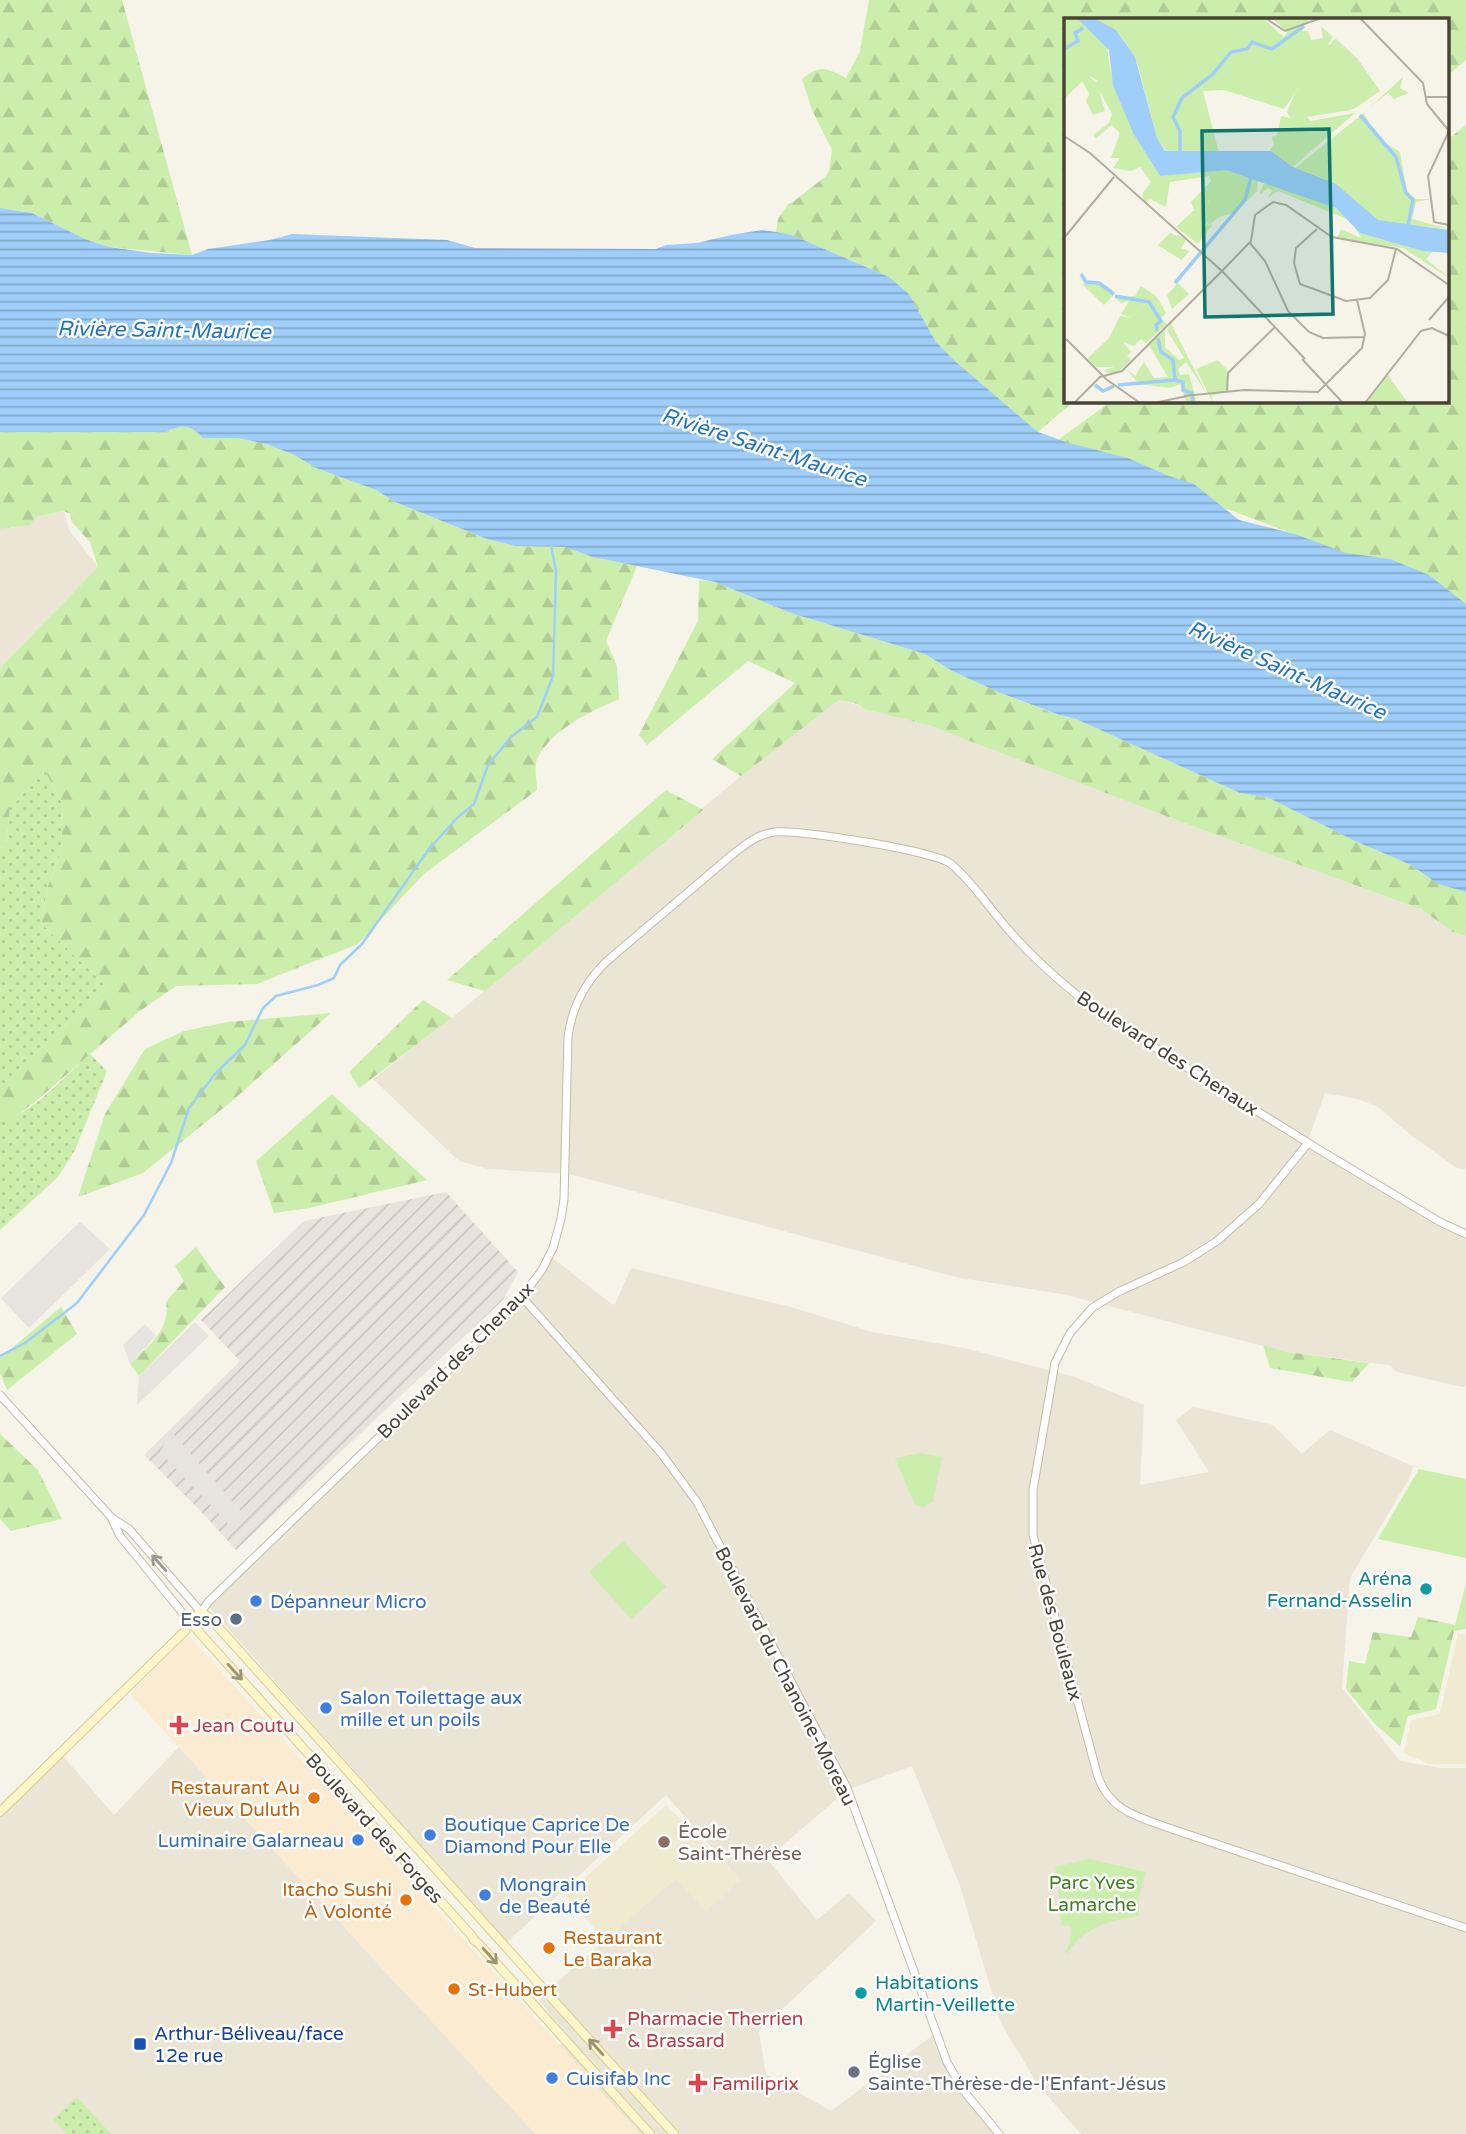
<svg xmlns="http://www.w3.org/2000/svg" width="1466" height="2134" font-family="'Varela Round',sans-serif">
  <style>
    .residential { fill: #eae5d5 }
    .commercial { fill: #faebd1 }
    .industrial { fill: url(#industrial-furrows) }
    .education { fill: #f0ead0 }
    .grass { fill: url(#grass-dots) }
    .forest { fill: url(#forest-firs) }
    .park { fill: #cceeac }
    .parking { fill: #e7e4e0 }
    .water { fill: url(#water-rules) }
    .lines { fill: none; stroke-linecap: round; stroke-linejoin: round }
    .stream { stroke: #9ecef9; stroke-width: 2.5 }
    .tertiary-casing { stroke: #c3bca9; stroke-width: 9 }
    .secondary-casing { stroke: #dacc93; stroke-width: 10 }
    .tertiary { stroke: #fff; stroke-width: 7 }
    .secondary { stroke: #fff6c9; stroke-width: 8 }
    .oneway { stroke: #9b9890 }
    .oneway2 { stroke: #9b9478 }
    .culture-dot { fill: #0f9aa8; stroke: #fff; stroke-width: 2.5 }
    .shop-dot { fill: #3f7fe0; stroke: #fff; stroke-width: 2.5 }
    .service-dot { fill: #5c6f8a; stroke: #fff; stroke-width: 2.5 }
    .health-dot { fill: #e0444e; stroke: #fff; stroke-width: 2.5 }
    .food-dot { fill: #e8710a; stroke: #fff; stroke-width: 2.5 }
    .education-dot { fill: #8d6e63; stroke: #fff; stroke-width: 2.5 }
    .transit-dot { fill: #1a4fb4; stroke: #fff; stroke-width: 2.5 }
    .worship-dot { fill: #6b7280; stroke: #fff; stroke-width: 2.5 }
    .labels { text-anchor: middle; stroke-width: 5; stroke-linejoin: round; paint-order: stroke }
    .street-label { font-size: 19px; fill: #4a4436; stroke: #fff }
    .culture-label { font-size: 19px; fill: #0d838f; stroke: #fff; text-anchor: end }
    .shop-label { font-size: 19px; fill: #366cbe; stroke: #fff; text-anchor: start }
    .service-label { font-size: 19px; fill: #4e5e75; stroke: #fff; text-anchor: end }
    .health-label { font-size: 19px; fill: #be3a42; stroke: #fff; text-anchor: start }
    .food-label { font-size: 19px; fill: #c56008; stroke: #fff; text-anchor: end }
    .education-label { font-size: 19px; fill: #785e54; stroke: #fff; text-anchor: start }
    .park-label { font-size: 19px; fill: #408421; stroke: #fff }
    .transit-label { font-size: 19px; fill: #164399; stroke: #fff; text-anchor: start }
    .worship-label { font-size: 19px; fill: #5b616d; stroke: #fff; text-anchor: start }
    .water-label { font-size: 21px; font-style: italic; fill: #2174c4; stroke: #fff }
    .inset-river { fill: none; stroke: #9ecef9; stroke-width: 3.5 }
    .inset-road { fill: none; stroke: #b1ada1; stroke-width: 2 }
    .view { fill: #0f766e; fill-opacity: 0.15; stroke: #0f766e; stroke-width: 3.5 }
    .inset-edge { fill: none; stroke: #4a4436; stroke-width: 3.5 }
  </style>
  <defs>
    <pattern id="industrial-furrows" width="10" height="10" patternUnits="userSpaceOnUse" patternTransform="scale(1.75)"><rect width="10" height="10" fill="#e8e4dd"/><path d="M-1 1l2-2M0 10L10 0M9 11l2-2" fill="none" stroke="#c8c5be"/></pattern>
    <pattern id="grass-dots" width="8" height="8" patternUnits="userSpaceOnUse" patternTransform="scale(1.75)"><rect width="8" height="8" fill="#cceeac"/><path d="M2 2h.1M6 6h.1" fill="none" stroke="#b1cd95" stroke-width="1.8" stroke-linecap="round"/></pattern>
    <pattern id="forest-firs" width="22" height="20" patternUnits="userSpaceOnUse" patternTransform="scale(1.75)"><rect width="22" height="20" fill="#cceeac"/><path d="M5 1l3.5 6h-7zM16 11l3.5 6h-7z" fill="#b1cd95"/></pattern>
    <pattern id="water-rules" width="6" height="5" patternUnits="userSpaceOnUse" patternTransform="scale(1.75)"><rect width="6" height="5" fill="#9ecef9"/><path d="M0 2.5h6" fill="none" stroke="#83a9ca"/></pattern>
  </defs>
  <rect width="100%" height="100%" fill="#f6f3e8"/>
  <g class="residential">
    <polygon points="64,511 69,530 98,567 0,668 0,529 29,525 36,516"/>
    <polygon points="839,700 928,725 1187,824 1421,909 1453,932 1466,936 1466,1169 1457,1168 1412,1136 1378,1107 1358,1099 1325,1093 1307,1143 1428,1215 1466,1229 1466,1386 1462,1387 1397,1372 1389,1365 1287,1352 1062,1294 960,1278 569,1174 488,1169 459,1161 373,1079 452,1018 741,776"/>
    <polygon points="551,1257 613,1305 616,1302 631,1268 791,1307 872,1332 964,1348 1075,1377 1144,1405 1140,1485 1209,1472 1176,1420 1193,1407 1273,1425 1302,1454 1330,1430 1413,1466 1409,1479 1350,1578 1342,1688 1400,1761 1440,1768 1466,1768 1466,2134 1081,2134 1038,2085 1001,2023 960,1886 912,1766 847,1790 767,1859 817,1920 849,1893 876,1921 759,2031 766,2074 831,2111 932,2036 977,2108 1000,2134 0,2134 0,1804 57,1749 114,1815 179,1747 401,1989 501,2093 569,2037 538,1999 676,1878 741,1881 666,1795 507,1942 207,1605 523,1302"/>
  </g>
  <polygon class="commercial" points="188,1635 640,2134 535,2134 130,1694"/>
  <polygon class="industrial" points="446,1192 518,1272 503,1300 236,1550 199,1509 144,1455 240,1361 201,1320 304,1221"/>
  <g class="education">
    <polygon points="1458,1633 1466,1635 1466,1764 1429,1764 1404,1753 1411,1720 1440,1714"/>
    <polygon points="666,1805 741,1880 706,1912 676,1879 605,1940 565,1896"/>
  </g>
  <g class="grass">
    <polygon points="45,771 63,806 61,852 48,886 41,923 107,987 0,1087 0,848 6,846 10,808"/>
    <path d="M90,1054L107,1071L75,1150L58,1177L0,1230V1121C31,1116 66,1075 90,1054Z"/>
    <polygon points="77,2097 111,2134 67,2134 53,2119"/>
  </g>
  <g class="forest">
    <polygon points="0,0 122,0 192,255 109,247 85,239 32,213 0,208"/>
    <path d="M869,0H1466V60L1447,76V19H1065V401H1074L1038,432L955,361L936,342L909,294L889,277L792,235L776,232L778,219L788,204L793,202L825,177L829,171L832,150L812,110L802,79C821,64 826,68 846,78L860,51Z"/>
    <polygon points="1466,125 1466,616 1374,564 1179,491 1059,439 1112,401 1447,401 1447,140"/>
    <path d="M181,425L192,427L203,438H237L267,444L294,455L316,468L376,490L395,502L484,538L515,546L564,547L593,557L637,566L606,641L617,666L619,699C590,712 555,727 538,757C533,766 537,780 537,790L424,874L358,944L257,984L176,986L140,1011L36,1101L12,1119L0,1121V1087L107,987L41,923L48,886L61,852L63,806L45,771L10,808L6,846L0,848V668L98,567L90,542L72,522L70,514L64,511L37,516L30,525L0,529V432H166Z"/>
    <polygon points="699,580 715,582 791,613 925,654 952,671 998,692 1058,715 1076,719 1240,793 1269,798 1355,841 1411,865 1438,884 1466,892 1466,936 1453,932 1421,909 1187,824 928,725 865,709 858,704 839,700 741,776 712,759 795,683 748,661 647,745 639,735 698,621"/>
    <polygon points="666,790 703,810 485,991 447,980"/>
    <polygon points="423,1000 452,1018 359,1088 349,1072"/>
    <polygon points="331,1013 232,1101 143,1173 78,1197 105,1114 145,1049 184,1031 228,1022"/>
    <polygon points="332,1094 427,1180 309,1208 274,1213 256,1161"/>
    <path d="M196,1247L225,1287L139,1376L130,1364C148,1346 171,1330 166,1302L184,1281L175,1266Z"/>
    <polygon points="61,1307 77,1334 7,1390 0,1373 0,1358"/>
    <polygon points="1263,1345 1287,1352 1369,1363 1352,1382 1270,1368"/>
    <polygon points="0,1434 38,1470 62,1519 11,1531 0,1519"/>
    <polygon points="1466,1583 1466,1629 1454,1631 1436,1709 1408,1716 1400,1746 1375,1724 1346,1689 1349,1661 1365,1664 1373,1632 1411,1637 1418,1617 1455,1625"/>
  </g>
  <g class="park">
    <polygon points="920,1453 942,1457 933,1502 924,1507 915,1505 895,1458"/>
    <polygon points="1419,1469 1466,1479 1466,1558 1378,1539"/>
    <polygon points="623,1541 666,1587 631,1619 589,1572"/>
    <path d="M1089,1859L1146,1872L1139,1896V1916C1111,1920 1083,1927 1068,1953L1065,1952L1070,1942L1071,1926L1061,1925L1058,1879L1055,1867Z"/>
  </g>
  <g class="parking">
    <polygon points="80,1222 110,1249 29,1328 1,1298"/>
    <polygon points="195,1322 209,1336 137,1405 139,1376"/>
    <polygon points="145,1324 156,1336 130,1364 123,1345"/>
    <polygon points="171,1431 247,1518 235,1531 160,1452"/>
  </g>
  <path class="water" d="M0,208L32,213L85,239L109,247L152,253L192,255L208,249L270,240L292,234L447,240L475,248L656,249L666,245L697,243L731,235L762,230L776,232L792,235L889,277L909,294L936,342L955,361L1038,432L1069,443L1128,458L1169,476L1194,484L1239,520L1295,534L1346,553L1390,559L1429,575L1466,604V892L1438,884L1411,865L1355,841L1269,798L1240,793L1076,719L1059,715L998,692L952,671L925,654L791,613L715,582L593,557L564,547L515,546L484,538L395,502L376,490L316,468L294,455L267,444L237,438H203C190,424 183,424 166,432H0Z"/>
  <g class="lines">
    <polyline class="stream" points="0,1356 25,1343 77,1303 144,1215 171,1163 189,1108 215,1074 245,1045 263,1008 276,996 318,985 334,978 340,965 362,944 429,849 457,818 474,804 488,765 511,737 537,717 553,676 556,571 551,545"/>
    <g class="tertiary-casing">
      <g id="tertiary">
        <path d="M1308,1143L1259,1204L1217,1241L1184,1262L1118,1292L1092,1308L1070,1333L1055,1363L1033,1490V1535L1098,1777C1110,1810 1136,1816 1166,1827L1466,1928"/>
        <polyline points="522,1297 661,1453 697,1502 847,1788 947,2062 963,2090 999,2134"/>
        <path d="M0,1395L112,1518L129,1529L201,1612L209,1601L514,1307L542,1270L553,1248L561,1219L564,1199L568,1037C572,1006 585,982 607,961L733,854C746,844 758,834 775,832C798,829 936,851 951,864C972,881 989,908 1007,928C1035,961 1067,988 1101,1014L1318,1149L1440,1222L1466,1234"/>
        <polyline points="112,1519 120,1536 189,1621"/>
      </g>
    </g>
    <g class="secondary-casing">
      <g id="secondary">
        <polyline points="189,1621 472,1936 474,1940 479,1944 650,2134"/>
        <polyline points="0,1812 185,1631 189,1621 201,1612 210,1618 674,2134"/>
      </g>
    </g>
    <use href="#tertiary" class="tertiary"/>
    <use href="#secondary" class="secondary"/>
  </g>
  <defs><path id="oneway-shaft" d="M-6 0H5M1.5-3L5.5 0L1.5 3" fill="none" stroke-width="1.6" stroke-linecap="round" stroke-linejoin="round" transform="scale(1.75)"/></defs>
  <use class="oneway" href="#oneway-shaft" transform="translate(159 1563) rotate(-132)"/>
  <g class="oneway2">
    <use href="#oneway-shaft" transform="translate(235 1672) rotate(48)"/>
    <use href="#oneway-shaft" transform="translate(490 1956) rotate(48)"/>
    <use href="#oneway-shaft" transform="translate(596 2047) rotate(-132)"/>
  </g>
  <g class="culture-dot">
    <circle cx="1426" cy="1589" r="7"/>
    <circle cx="861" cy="1993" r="7"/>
  </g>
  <g class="shop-dot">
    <circle cx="256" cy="1601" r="7"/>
    <circle cx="326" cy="1708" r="7"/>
    <circle cx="430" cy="1835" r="7"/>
    <circle cx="358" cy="1840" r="7"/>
    <circle cx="485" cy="1895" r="7"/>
    <circle cx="552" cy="2078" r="7"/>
  </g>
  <circle class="service-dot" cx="236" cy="1619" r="7"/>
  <g class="health-dot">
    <path d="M175.5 1714.5h7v7h7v7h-7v7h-7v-7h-7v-7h7z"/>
    <path d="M609.5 2018.5h7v7h7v7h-7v7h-7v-7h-7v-7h7z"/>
    <path d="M694.5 2072.5h7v7h7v7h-7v7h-7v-7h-7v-7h7z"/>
  </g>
  <g class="food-dot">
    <circle cx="314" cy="1798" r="7"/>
    <circle cx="406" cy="1900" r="7"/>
    <circle cx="549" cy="1948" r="7"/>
    <circle cx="454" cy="1989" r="7"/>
  </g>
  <circle class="education-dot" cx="664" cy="1842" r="7"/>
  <rect class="transit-dot" x="133" y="2037" width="14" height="14" rx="3.5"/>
  <circle class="worship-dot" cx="854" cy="2072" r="7"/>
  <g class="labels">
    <g class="street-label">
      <text transform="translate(1168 1053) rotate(33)" y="7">Boulevard des Chenaux</text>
      <text transform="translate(455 1360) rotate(-45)" y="7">Boulevard des Chenaux</text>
      <text transform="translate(1056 1622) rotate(75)" y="7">Rue des Bouleaux</text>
      <text transform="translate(786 1676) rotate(63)" y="7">Boulevard du Chanoine-Moreau</text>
      <text transform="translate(375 1828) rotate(48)" y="7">Boulevard des Forges</text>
    </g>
    <g class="culture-label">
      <text x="1412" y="1585">Aréna<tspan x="1412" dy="22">Fernand-Asselin</tspan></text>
      <text x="875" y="1989" text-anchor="start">Habitations<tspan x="875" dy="22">Martin-Veillette</tspan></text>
    </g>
    <g class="shop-label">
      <text x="270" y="1608">Dépanneur Micro</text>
      <text x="340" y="1704">Salon Toilettage aux<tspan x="340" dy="22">mille et un poils</tspan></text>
      <text x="444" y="1831">Boutique Caprice De<tspan x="444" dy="22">Diamond Pour Elle</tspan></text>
      <text x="344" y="1847" text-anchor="end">Luminaire Galarneau</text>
      <text x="499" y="1891">Mongrain<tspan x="499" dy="22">de Beauté</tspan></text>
      <text x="566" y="2085">Cuisifab Inc</text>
    </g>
    <g class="service-label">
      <text x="222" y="1626">Esso</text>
    </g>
    <g class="health-label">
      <text x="193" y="1732">Jean Coutu</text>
      <text x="627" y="2025">Pharmacie Therrien<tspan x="627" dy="22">&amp; Brassard</tspan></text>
      <text x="712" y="2090">Familiprix</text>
    </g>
    <g class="food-label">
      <text x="300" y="1794">Restaurant Au<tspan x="300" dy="22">Vieux Duluth</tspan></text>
      <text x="392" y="1896">Itacho Sushi<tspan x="392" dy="22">À Volonté</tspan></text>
      <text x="563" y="1944" text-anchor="start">Restaurant<tspan x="563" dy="22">Le Baraka</tspan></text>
      <text x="468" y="1996" text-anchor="start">St-Hubert</text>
    </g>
    <g class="education-label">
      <text x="678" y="1838">École<tspan x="678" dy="22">Saint-Thérèse</tspan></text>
    </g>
    <g class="park-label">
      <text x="1092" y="1889">Parc Yves<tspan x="1092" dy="22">Lamarche</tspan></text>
    </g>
    <g class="transit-label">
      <text x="154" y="2040">Arthur-Béliveau/face<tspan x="154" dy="22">12e rue</tspan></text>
    </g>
    <g class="worship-label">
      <text x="868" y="2068">Église<tspan x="868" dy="22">Sainte-Thérèse-de-l'Enfant-Jésus</tspan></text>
    </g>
    <g class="water-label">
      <text transform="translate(164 330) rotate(1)" y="7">Rivière Saint-Maurice</text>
      <text transform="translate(764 447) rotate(18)" y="7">Rivière Saint-Maurice</text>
      <text transform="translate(1287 670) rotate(24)" y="7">Rivière Saint-Maurice</text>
    </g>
  </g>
  <g transform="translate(1064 18)">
    <rect width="385" height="385" fill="#f6f3e8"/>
    <path d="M0,0H14L43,29L47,57L38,66L25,57L0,81ZM143,180L149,199L140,208L149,206L134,226L112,209ZM91,277L96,284L69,314L74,319L70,328L59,324L56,346L63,338L67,342L54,354L44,355L39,353L50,349H32L26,343L69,301L57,296L68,298Z" fill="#cceeac"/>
    <path d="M30,0H199L220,19L223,14L208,0H246L238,13H244L247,22L259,20L257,8L269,19L220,91L160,72L139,73L155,135L103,134L93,120L73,44L55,15ZM271,20L293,40L316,73L290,91L241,96L246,103L291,95L229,149L206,132L210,127L208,119L213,117L217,98L227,100L223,94L231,75ZM8,40L31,64L45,59L46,51L69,115L96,158L155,150L194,162L193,173L171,195L155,199L139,211L149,199L143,193L145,183L130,192L127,184L147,163L145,158L106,164L102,189L86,181L81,186L78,176L87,164L76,149L67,153L49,150L56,140H47L56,115L48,107L32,120L29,117L45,105L48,96L35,72L41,93L29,97L22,83L25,76L10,47L6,49L9,57L5,54L0,59V42ZM339,59L336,70L345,75L330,81L324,75L306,89ZM306,90L300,95L303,101L319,124L336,134L343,173L352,181H367L352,184L348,201L385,211L313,203L258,160L231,150ZM201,163L272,190L285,202L214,173L204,180L208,172L204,170L195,177ZM289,206L296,215L369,233L362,241L385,260L339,230L273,220L277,211L297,220ZM106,215L123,221L117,230L126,233L117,242L94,227ZM114,265L125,276L108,291L103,277ZM77,268L91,277L68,298L57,296L65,283L57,285L50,279L71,278ZM96,284L102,295L97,301L103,306L82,325L77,321L70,328L74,319L69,315L59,324L67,334L56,346L52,340L59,324ZM56,298L71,301L26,343L23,341L45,320ZM107,306L143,376L122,344L114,351L116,357L125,356L133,385H123L116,366L106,370L75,366L62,351L71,358L80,344L90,360L104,359L85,327L101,312V329L115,342L120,340L103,312Z" fill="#cceeac"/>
    <path d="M324,357L344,385H302Z" fill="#cceeac"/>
    <path d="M263,26L277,31L287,92L242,99L234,64ZM36,265L51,276L40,287L18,266ZM154,342L165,354L162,374L147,378L149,385L132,351Z" fill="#cceeac"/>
    <path d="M13,0H30L52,12L71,39L93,120L101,133H207L229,149L272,166L314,202L385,212V235L359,233L296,215L272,190L162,152L96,158L69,115L49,67L45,32Z" fill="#9ecef9"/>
    <path class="inset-river" d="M0,31L14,23L11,15L19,10M296,97L332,139L342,175L349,182L344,207M116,135V113L109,99L118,80L149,56L167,34L183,31L188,24L208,31L240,8M17,256L22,264L35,265L50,276M111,265L181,182L187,159M51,278L85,284L97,303L92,307L93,313M94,320L97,334L109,342L111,362L119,364V372L128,375L129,385M31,367L39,373L50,368M54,367L111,362"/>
    <path class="inset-road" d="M201,0L221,13L257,0M296,0L359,65L363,86L385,113M362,79H385M385,113L364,158L370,204L385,207M0,118L26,135L158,253L187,223L191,197L209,184L222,187L268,219L333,231L385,267M253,211L232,230L230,245L236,266L282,283L306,280L324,262L332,231M0,220L50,159M186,225L201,243L224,293L245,314L259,320L301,319M365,302L385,279M2,321L42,361L76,385M238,341L279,385M163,374L164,355L211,309M120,378L180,372L254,374L298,330L301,316L293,282M10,385L36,359L58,353L158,253L241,341M90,385L123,378M301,385L357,313L368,310L385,318"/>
    <path class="view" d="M265,111L269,296L141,299L138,113Z"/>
    <rect width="385" height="385" class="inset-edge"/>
  </g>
</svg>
